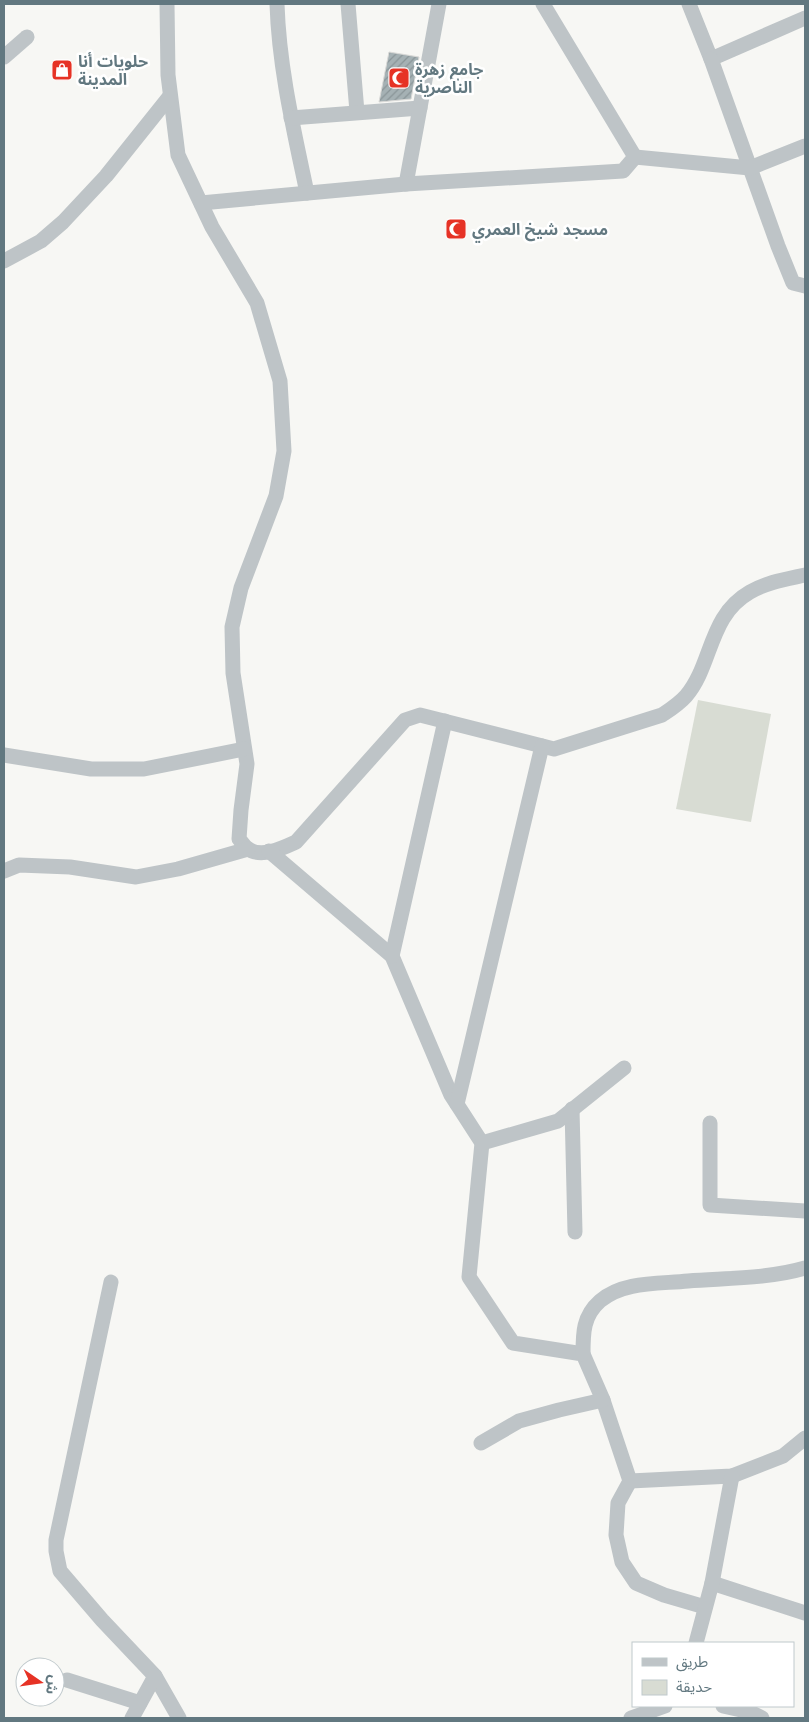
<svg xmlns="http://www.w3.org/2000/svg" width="809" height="1722" font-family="Quicksand,'Noto Sans Arabic',sans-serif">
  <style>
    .green { fill: #d8dcd3 }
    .building { fill: url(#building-hatch); stroke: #d9d9d7 }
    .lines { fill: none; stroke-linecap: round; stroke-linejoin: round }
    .minor { stroke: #bec4c7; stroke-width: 15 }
    .labels { text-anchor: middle; stroke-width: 5; stroke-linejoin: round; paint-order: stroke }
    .poi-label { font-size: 16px; font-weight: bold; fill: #627880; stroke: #fff; text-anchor: start }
  </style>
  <defs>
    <pattern id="building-hatch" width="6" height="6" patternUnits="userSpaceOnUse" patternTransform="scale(1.25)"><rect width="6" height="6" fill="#a5b1b4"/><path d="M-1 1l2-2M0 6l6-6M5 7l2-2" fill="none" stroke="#8a9598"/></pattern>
  </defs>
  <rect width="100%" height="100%" fill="#f7f7f4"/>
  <polygon class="green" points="698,700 771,714 751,822 676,809"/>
  <polygon class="building" points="389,52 419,57 411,99 379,102"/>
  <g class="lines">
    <g class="minor">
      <path d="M167,4L168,75L178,155L212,227L257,303L280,381L284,451L276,496L241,588L232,627L233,673L247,764L241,810L239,839C242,842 244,846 247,848C260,859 283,848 296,842L405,720L420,715L554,749L662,715C671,709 679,704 686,696C713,664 708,616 750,592C767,582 787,579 805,575"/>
      <path d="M277,4C279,68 294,131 307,193"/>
      <polyline points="348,4 357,112"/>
      <polyline points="689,4 711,59 805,18"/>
      <polyline points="4,57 27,37"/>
      <polyline points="711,59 778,246 793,283 805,286"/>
      <polyline points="291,118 420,108"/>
      <polyline points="635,157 750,168 805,146"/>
      <polyline points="406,184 439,4"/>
      <polyline points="201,203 406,184 623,171 635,157 543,4"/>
      <polyline points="4,261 41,241 63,222 106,176 170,96"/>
      <polyline points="4,755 91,769 144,769 244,749"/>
      <polyline points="269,851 392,956 451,1095 482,1143 469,1277 513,1343 583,1354 603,1400 630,1481 618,1503 616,1535 622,1562 636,1583 664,1595 705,1607"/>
      <polyline points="4,871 19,865 70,867 136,877 178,869 248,849"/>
      <polyline points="392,956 445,721"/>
      <polyline points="457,1104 542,746"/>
      <polyline points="572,1109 575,1232"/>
      <polyline points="710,1123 710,1205 805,1211"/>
      <polyline points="482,1143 558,1121 624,1068"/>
      <polyline points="111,1282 56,1540 56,1551 60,1571 102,1620 155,1676 179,1718"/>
      <path d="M583,1354C583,1333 583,1316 600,1301C623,1281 659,1284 688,1281C727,1278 767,1279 805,1268"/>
      <polyline points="481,1443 519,1421 559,1410 603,1400"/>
      <polyline points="630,1481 732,1476 783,1456 805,1438"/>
      <polyline points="712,1583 805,1613"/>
      <polyline points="696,1643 712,1583 732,1476"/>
      <polyline points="67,1680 140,1703"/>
      <polyline points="723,1706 750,1712 762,1718"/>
      <polyline points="132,1718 155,1676"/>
      <polyline points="631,1718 665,1706"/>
    </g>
  </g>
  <defs>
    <g id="shop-square" transform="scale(1.125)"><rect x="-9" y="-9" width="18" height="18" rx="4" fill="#e63225" stroke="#fff"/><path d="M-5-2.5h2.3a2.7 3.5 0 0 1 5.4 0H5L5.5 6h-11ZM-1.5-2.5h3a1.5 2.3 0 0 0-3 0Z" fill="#fff"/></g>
    <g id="mosque-square" transform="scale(1.125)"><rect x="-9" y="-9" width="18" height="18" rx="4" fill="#e63225" stroke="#fff"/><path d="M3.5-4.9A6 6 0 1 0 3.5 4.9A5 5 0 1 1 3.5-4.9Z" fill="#fff"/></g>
  </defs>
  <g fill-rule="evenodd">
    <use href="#shop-square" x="62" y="70"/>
    <use href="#mosque-square" x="399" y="78"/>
    <use href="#mosque-square" x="456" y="229"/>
  </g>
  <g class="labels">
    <g class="poi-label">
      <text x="78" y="67">حلويات أنا<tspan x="78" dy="18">المدينة</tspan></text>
      <text x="415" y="75">جامع زهرة<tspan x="415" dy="18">الناصرية</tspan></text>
      <text x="472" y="235">مسجد شيخ العمري</text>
    </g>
  </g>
  <rect width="809" height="1722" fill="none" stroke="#627880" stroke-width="10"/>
  <rect x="632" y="1642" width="162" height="65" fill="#ffffff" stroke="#c0c9cc"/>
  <rect x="642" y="1658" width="25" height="8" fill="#bec4c7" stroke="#c0c9cc"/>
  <text x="676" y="1667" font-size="15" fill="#627880">طريق</text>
  <rect x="642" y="1680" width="25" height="15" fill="#d8dcd3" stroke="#c0c9cc"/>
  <text x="676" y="1692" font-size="15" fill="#627880">حديقة</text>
  <g transform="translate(40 1682) rotate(103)"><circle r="24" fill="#ffffff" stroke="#c0c9cc"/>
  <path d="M0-4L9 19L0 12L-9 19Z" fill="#e63225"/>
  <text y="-8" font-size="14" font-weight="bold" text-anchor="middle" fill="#627880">ش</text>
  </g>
</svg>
